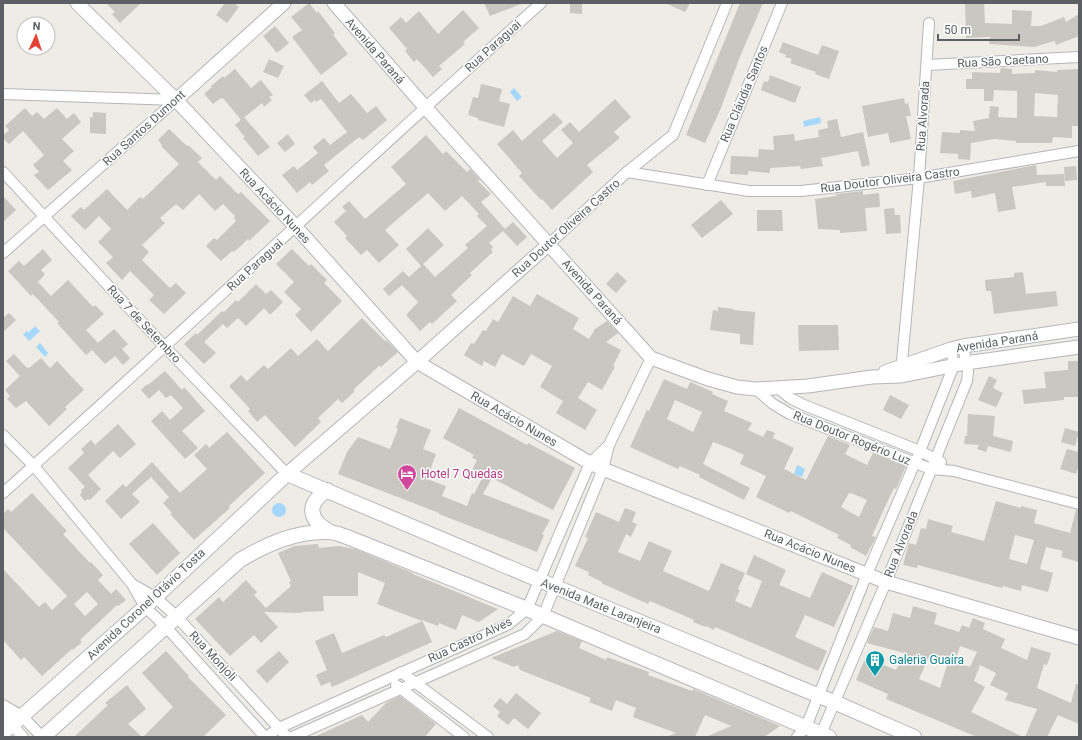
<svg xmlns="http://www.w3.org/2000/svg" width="1082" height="740" font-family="Roboto,sans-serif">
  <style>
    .water { fill: #a6d7fc }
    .building { fill: #cac7c1; fill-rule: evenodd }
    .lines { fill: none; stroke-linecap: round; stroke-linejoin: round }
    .minor-casing { stroke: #b4b6bb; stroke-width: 12 }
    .tertiary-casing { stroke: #b4b6bb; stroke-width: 15 }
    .secondary-casing { stroke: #b5b8be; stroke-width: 16 }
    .minor { stroke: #fff; stroke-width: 10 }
    .tertiary { stroke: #fff; stroke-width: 13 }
    .secondary { stroke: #fff; stroke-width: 14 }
    .labels { text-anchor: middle; stroke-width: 3; stroke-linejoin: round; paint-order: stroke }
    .street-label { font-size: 12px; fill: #5c6064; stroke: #fff }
    .hotel-label { font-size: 12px; fill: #b23c85; stroke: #fff; text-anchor: start }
    .culture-label { font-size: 12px; fill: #0d838f; stroke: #fff; text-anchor: start }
  </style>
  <rect width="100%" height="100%" fill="#eeece4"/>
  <g class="water">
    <polygon points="514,88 522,97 517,101 510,92"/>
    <polygon points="820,117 821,123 804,127 803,121"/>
    <polygon points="35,326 40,331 29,341 23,334 27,331 28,333"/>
    <polygon points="40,343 48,353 45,357 36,347"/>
    <polygon points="797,465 805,469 802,477 794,474"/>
    <circle cx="279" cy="510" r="7"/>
  </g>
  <g class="building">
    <polygon points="106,3 141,3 120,23 112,14 115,12"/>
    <polygon points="225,3 234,3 239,7 227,23 216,15"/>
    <polygon points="309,3 317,13 318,11 335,33 333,35 348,54 321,75 292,37 302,30 291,17"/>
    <polygon points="484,3 521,3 521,4 490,16"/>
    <polygon points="570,3 582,3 582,14 570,13"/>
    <polygon points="665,3 690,3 685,12"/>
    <polygon points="740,3 763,3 739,59 721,108 705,143 686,135"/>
    <polygon points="965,3 984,3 985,23 1012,24 1012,10 1032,11 1031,26 1041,26 1064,17 1066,22 1079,14 1079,36 1056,45 1055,41 1034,47 989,44 990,37 966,38"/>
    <polygon points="463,10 479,28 463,42 465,44 439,66 442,69 433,77 417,59 414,62 405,51 407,49 389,28 401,17 406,23 419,11 438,34"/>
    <polygon points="275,26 289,43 277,53 263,36"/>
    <polygon points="783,42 818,55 822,45 839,51 829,79 815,74 816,72 790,63 792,59 785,57 786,55 779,52"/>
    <polygon points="269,59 284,66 278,78 263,72"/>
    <path d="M1001,68L1012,69V74L1035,73V70L1057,72V70L1079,69V126H1072V138L1053,137L1052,143H1016V141L994,139L971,143L970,160L958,159V154L940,153L942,132L960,133V130L975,131L973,121L989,118L990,106L999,107L998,117L1017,118V91L994,90L993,101H984V89H966V79H972V72L1000,73ZM1035,93L1058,95L1057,117L1034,116Z"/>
    <polygon points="235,69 251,88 261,80 273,95 269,97 272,100 264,107 262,103 241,120 223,98 222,99 221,98 213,104 204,94 212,87 211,86 223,76 224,78"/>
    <polygon points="770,75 801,87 795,103 761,90 764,81 768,82"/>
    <polygon points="322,81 339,103 351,94 367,113 376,106 387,120 363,140 359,137 324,165 329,171 312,185 310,182 297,193 282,175 294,166 297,170 318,153 313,147 324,138 330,145 347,132 321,99 316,102 315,100 311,103 304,95"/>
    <polygon points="481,84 502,89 499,101 510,104 504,127 478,120 478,118 468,115 473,97 478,98"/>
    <polygon points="904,98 905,104 908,103 911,116 906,116 911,139 890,143 888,133 868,137 862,106"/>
    <polygon points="615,99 631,117 614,132 620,138 587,165 593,172 552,210 542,199 541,200 519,176 522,173 497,144 513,130 522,141 554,113 563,122 542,141 557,158 573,143 561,130 570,122 579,132"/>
    <polygon points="25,108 32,116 37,112 44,119 57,108 67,119 74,113 81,122 62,139 74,151 63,161 72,170 48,190 34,175 39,172 33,165 44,155 23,131 9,144 3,138 3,136 9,130 5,126"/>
    <polygon points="93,112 106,113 106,134 90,133 90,117 93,117"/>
    <polygon points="244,117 270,147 258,156 243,138 245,137 235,125"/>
    <polygon points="837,119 841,137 863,132 870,165 862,167 858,151 821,158 823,166 801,169 800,166 770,168 770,173 748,171 748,175 730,174 731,156 758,157 759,149 774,150 773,136 794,134 795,141 819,137 818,130 828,128 827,121"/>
    <polygon points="169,129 187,146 188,145 202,158 198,162 216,180 220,176 238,194 241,192 270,221 249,241 248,239 234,252 232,251 221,261 206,246 214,238 217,240 236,221 234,218 235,216 223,204 215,211 199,194 183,210 176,204 160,218 165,223 142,245 149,252 142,260 170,288 176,283 186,293 164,314 149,300 154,295 130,271 122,280 106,263 113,257 98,242 111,229 99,216 85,230 71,216 81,207 84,210 107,189 127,210 140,197 143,199 179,164 161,146 162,145 158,140"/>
    <polygon points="288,134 295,144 285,152 277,143"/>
    <polygon points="426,135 443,154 446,151 467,172 470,169 480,180 478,181 491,194 481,202 505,229 513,222 527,237 517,246 503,231 489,243 493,247 491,250 493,252 470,273 472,275 451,295 457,301 432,324 430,322 420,331 406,315 418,302 402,285 389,296 383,289 403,271 409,277 421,266 406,249 428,228 444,245 423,264 435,277 468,248 465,245 487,226 477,216 479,214 462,196 445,211 428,193 385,230 399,245 379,263 367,250 361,255 345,238 347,236 334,222 346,211 342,207 349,201 365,219 406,184 391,167"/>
    <polygon points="1036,165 1037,175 1064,174 1065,186 1046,186 1046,182 1012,187 1016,209 998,212 995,193 972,198 971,191 955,194 953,181"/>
    <polygon points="1076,166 1077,180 1065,181 1064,167"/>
    <polygon points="863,191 863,195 879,193 880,207 865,208 867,231 840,233 840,230 818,229 815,199 836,196 836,194"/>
    <polygon points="3,196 16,210 3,222"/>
    <polygon points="721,200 733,214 702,238 691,225"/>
    <polygon points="894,208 895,215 900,215 901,233 886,234 884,209"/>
    <polygon points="757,210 782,210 783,231 757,231"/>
    <polygon points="43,249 52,260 41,270 45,274 38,282 51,296 68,280 93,307 95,305 104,314 86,330 98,343 114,329 128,344 122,349 130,358 123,365 115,356 105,364 92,350 86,355 57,323 59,322 33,294 31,296 8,271 19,261 24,266"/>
    <polygon points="292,249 309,266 311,264 327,280 324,283 342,301 311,332 295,315 301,309 284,292 294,282 276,264"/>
    <polygon points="617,272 627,281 616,293 606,284"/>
    <polygon points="1023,272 1026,294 1056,291 1058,306 994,314 991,291 986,291 985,280 1014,277 1014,273"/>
    <polygon points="256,284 266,294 271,290 283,302 270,315 264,308 246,326 238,318 227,328 223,324 204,342 216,353 204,364 184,344 196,333 197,335 222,311 224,312 236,300 238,302"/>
    <polygon points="537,294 579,318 573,329 589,339 595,329 607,321 618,333 606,342 621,350 613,366 615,367 602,390 588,382 578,398 597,410 585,430 556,413 563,401 540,387 552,366 531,354 524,366 502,354 495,367 484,361 482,366 464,355 471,343 474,344 483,330 486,331 493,319 498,322 513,296 530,306"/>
    <polygon points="718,307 734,309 733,310 755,312 753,345 740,344 740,334 710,330 713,310 718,311"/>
    <polygon points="9,313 16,320 3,332 3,318"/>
    <polygon points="362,318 385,341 386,340 398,352 381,367 379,366 353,390 355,391 342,403 338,399 318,418 321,422 295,447 265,415 257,422 248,411 250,409 229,386 241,375 247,381 264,365 268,369 291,348 298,356 317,339 328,351"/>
    <polygon points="798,325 838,325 839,350 799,351"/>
    <polygon points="14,354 27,368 28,367 29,368 41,358 50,368 57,361 84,390 65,407 67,409 49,426 26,401 16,408 7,399 10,396 5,390 20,376 6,361"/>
    <polygon points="1068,361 1079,361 1079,397 1064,397 1064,400 1024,404 1022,390 1046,388 1044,372 1068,370"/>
    <polygon points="165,371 182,390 184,387 205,411 182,431 198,448 185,459 151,421 162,411 170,420 183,408 171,395 166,398 159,390 149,399 141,390 147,384 148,385"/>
    <polygon points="989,376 997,380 993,388 1003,393 996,407 978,400"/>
    <path d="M664,379L687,389L690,382L713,392L712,394L728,401L724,411L752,423L748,430L763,437L767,430L775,433L773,438L794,448L784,469L806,480L828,436L850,445L845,454L867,465L873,453L906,466L896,489L894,488L884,509L872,536L876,537L866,556L850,547L851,545L837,538L839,535L791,511L789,513L756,497L766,476L740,464L744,455L729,448L713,442L703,464L750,488L744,500L699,477L700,475L680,466L678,469L630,447L647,410L649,411ZM675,400L702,412L693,432L667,419ZM849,493L851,494V493L867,500L859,517L841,507Z"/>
    <polygon points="890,395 909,405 901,419 883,410"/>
    <polygon points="459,408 527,445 528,443 575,468 553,510 492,478 483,494 550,520 542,534 544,535 537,552 439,514 439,513 390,494 338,474 347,452 358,437 390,449 398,429 396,428 400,418 431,430 423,449 436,454 427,479 446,486 442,496 467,506 472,493 474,494 483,476 472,470 477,460 472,458 474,455 443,438"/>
    <polygon points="968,414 995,416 993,436 1013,441 1011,452 988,446 986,452 977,449 979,445 964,444 965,436 967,436"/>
    <polygon points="118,424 136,444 120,458 113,451 88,475 101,489 90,500 88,499 85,501 80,495 82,492 81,490 85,487 68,468 84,453 81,449 91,440 95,445"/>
    <polygon points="1065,428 1079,432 1075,446 1061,442"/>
    <polygon points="227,432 265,473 229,506 230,508 194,540 170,514 172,513 163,503 169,497 151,477 132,494 140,502 121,519 105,501 123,484 126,487 152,462 180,493 207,469 194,455 206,444 209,448"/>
    <polygon points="1067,449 1079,452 1079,464 1076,474 1060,469"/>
    <path d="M32,493L67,531L63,534L90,563L91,562L103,575L98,580L111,594L116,589L126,600L118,606L117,605L80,640L82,642L73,650L72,649L42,676L24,657L21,660L3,640V569L39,607L45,602L52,610L67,596L3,528V514L8,509L11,512ZM87,592L98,604L85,616L74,604Z"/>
    <path d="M996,501L1021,508V506L1037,510L1034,523L1070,533L1076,510H1079V562L1061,557L1063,551L1046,547L1040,569L1053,573L1048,592L1022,585L1021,591L1003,586L1002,588L918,565L917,568L903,565L909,543L916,545L921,528L926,529L928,519L953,526L951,532L984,541ZM1015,535L1034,540L1027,564L1009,559Z"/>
    <polygon points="625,508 636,512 632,522 637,524 631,537 626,534 618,552 640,561 649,541 672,551 663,571 709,591 721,563 745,573 738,589 740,590 735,601 751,608 762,581 746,574 754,555 786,570 779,585 810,598 822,572 853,586 834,627 805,615 795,637 827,651 818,671 715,627 714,630 706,626 705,627 693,622 694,620 650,601 648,604 601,583 602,582 588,575 589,572 575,566 588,538 585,537 596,512 619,522"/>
    <polygon points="153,523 180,553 157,575 129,544"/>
    <polygon points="318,544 319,548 339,546 355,549 413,573 413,574 498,609 479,622 462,615 456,630 439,623 438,626 422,620 432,642 332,687 330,682 321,686 316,675 327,670 315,641 334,633 342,653 384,635 386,637 422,621 377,604 385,583 358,572 358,596 323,596 324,611 301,612 302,613 264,612 278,627 261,643 254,635 230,656 195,619 219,597 223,602 246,580 257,592 254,595 266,608 291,586 289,582 291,581 278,553 294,546"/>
    <path d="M913,606L937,613L934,624L959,632L962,625L969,628L973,618L985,623L983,629L1005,639L1001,648L1027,660L1031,647L1051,653L1047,665L1044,664L1037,688L1071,703L1076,684H1079V724L1058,715L1047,737H1025L1037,709L1005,700L1008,693L990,685L996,673L980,665L974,681L985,687L971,712L1023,737H977L886,699L888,694L856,680L864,661L880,667L881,664L896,670L904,653L867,643L874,627L888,631L893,613L910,618ZM960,646L977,652L970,667L955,662ZM929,657L948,662L940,688L919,679Z"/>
    <polygon points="557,631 582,641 579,648 606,660 607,657 649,672 648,675 692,691 693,689 780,726 764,737 706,737 731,726 705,715 695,737 666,737 676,733 633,717 636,708 616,700 612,711 589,702 591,698 520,670 518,665 514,667 491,658"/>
    <polygon points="166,651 189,676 188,677 226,715 203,737 143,737 173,707 142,673"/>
    <polygon points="279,651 289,662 267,683 256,671"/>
    <polygon points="127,685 146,709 128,724 142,737 74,737 108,705 105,703"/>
    <polygon points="516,693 541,713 528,729 514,718 508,725 497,716 500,712 493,706 500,698 507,704"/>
    <polygon points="400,696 436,724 425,737 314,737 362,715 368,722 386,703"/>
  </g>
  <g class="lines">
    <g class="minor-casing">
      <g id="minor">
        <polyline points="927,65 1079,57"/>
        <polyline points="3,94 176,100"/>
        <polyline points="3,172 164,346 287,474"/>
        <polyline points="627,172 673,135 727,3"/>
        <polyline points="707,185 782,3"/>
        <polyline points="549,244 627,172 749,191 801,191 919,178 1079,151"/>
        <polyline points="3,253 176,100"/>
        <polyline points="901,372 919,178 929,23"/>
        <polyline points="778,388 790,398 804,405 920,451 941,462"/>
        <polyline points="756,389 773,404 790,414 931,469 954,471 1079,504"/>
        <polyline points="3,435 34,466 132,584 145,607 166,627 265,737"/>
        <path d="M3,493C184,331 360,165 541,3"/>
        <polyline points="132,584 155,597 177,617 287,737"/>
        <polyline points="401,672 488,737"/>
        <polyline points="396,685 464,737"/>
        <polyline points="3,705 22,716 42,737"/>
        <polyline points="3,710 12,725 23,737"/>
        <polyline points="266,737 279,728 509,624 527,609 590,463 609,445"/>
        <polyline points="292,737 525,634 543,616 603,469 609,445 651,358"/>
        <polyline points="797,737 806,727 867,574 920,451 954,365 951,349"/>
        <polyline points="818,737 821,734 886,582 967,381 968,372 963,346"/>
      </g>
    </g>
    <g class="tertiary-casing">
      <g id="tertiary">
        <polyline points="77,3 176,100 296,227 417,362 590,463 603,469 886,582 1079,638"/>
        <polyline points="334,3 425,107 651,358 708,379 737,387 756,389 808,386 872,377 901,376 966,363 1079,347"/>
        <polyline points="176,100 284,3"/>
        <polyline points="885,372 951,349 963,346 1079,329"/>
        <polyline points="287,474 417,362 549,244"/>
      </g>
    </g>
    <g class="secondary-casing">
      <g id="secondary">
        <path d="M327,490C316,498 306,508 317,522C320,526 326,529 330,532"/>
        <polyline points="3,733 145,607 287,474 539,580 834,702 914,737"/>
        <path d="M43,737L240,560C267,544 296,531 328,532C334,532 341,535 347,537L527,609L829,737"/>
      </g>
    </g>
    <use href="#minor" class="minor"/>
    <use href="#tertiary" class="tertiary"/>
    <use href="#secondary" class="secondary"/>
  </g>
  <defs>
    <g id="hotel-pin" transform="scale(1)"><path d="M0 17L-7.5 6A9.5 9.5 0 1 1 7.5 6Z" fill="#d1479c" stroke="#fff"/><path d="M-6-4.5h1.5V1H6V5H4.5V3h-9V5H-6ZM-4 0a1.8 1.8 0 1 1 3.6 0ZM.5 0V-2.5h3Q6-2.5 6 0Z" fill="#fff"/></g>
    <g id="building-pin" transform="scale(1)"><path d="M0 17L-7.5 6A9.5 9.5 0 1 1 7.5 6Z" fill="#0f9aa8" stroke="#fff"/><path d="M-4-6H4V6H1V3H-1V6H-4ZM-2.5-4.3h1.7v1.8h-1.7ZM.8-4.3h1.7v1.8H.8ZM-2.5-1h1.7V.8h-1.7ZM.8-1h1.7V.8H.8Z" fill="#fff"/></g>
  </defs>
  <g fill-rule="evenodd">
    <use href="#hotel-pin" x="407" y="474"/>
    <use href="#building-pin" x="875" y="660"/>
  </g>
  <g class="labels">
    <g class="street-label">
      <text transform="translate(493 46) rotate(-42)" y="4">Rua Paraguai</text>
      <text transform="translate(375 51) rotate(49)" y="4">Avenida Paraná</text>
      <text transform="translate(1003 61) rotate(-3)" y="4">Rua São Caetano</text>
      <text transform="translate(744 94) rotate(-67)" y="4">Rua Cláudia Santos</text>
      <text transform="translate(923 116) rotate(-86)" y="4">Rua Alvorada</text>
      <text transform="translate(144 128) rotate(-42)" y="4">Rua Santos Dumont</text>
      <text transform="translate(890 180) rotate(-7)" y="4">Rua Doutor Oliveira Castro</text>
      <text transform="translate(275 206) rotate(47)" y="4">Rua Acácio Nunes</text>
      <text transform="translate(566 228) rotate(-42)" y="4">Rua Doutor Oliveira Castro</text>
      <text transform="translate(255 265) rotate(-42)" y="4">Rua Paraguai</text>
      <text transform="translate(592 292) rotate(48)" y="4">Avenida Paraná</text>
      <text transform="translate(144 324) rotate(47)" y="4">Rua 7 de Setembro</text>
      <text transform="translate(997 342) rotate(-9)" y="4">Avenida Paraná</text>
      <text transform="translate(514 419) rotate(30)" y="4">Rua Acácio Nunes</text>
      <text transform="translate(852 438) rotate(22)" y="4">Rua Doutor Rogério Luz</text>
      <text transform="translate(901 544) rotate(-68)" y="4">Rua Alvorada</text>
      <text transform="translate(810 551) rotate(22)" y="4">Rua Acácio Nunes</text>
      <text transform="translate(146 604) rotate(-43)" y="4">Avenida Coronel Otávio Tosta</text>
      <text transform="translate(601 606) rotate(22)" y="4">Avenida Mate Laranjeira</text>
      <text transform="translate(470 640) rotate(-25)" y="4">Rua Castro Alves</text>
      <text transform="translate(213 656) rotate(47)" y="4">Rua Monjoli</text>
    </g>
    <g class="hotel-label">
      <text x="421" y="478">Hotel 7 Quedas</text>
    </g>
    <g class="culture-label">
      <text x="889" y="664">Galeria Guaíra</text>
    </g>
  </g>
  <rect width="1082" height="740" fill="none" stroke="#5c6064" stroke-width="8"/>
  <g transform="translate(36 36) rotate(3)"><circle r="19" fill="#ffffff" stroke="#bebfc1"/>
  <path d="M0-3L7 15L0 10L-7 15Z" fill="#e44234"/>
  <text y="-6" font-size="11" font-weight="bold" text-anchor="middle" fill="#5c6064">N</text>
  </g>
  <path d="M938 34v6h81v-6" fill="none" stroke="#5c6064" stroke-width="2"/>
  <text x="944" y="34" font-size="12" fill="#5c6064" stroke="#ffffff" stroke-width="3" paint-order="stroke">50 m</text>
</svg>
